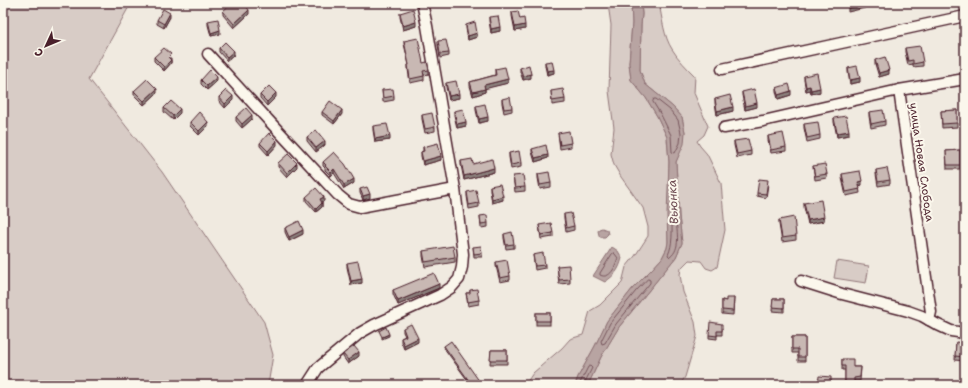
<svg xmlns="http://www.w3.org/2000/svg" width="968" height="388" font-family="'Shantell Sans',sans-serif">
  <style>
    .green { fill: #d8ccc6; stroke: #917678 }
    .water { fill: #b8a4a2; stroke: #8c6f72 }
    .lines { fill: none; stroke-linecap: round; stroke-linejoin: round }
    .shore { stroke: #76545b; stroke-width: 1 }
    .minor-casing { stroke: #4a1f2b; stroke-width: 13 }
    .minor { stroke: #fbf7ec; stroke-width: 10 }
    .wall { fill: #ac9e9a; stroke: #4a1f2b }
    .shaded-wall { fill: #8c817d; stroke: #4a1f2b }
    .building { fill: #c8b8b3; stroke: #4a1f2b }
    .labels { text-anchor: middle; stroke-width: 4; stroke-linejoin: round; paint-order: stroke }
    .street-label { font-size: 11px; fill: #4a1f2b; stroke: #fbf7ec }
    .water-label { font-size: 12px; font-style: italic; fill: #704e55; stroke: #fbf7ec }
  </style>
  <rect width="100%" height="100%" fill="#f0eae0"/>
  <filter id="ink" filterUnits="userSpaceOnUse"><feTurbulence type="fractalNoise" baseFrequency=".025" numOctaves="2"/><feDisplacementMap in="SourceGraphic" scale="8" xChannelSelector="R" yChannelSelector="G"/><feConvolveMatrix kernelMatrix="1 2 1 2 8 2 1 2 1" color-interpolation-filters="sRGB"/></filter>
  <g filter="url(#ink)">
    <g class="green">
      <polygon points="3,3 131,3 89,79 162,172 264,322 273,355 268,385 3,385"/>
      <polygon points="607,3 631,3 632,23 629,63 631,80 646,98 657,116 667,137 669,162 668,242 667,248 662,258 653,268 633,288 607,321 595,346 578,377 575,385 525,385 533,373 562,348 570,339 583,335 590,311 600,305 622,283 626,267 635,256 648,236 648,227 643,208 621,177 614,165 611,154 614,128 609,91 611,25 608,4"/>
      <path d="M641,3H659C662,18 664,37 672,49C678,59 687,68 695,76L694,93L699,105L708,126L704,135L697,141L700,146L707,154L721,183L725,230L717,267L712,270L706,268L701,261L689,260L681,268L680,275L683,292L695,322L697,336L685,377L680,385H588L601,357L619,327L676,257L682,243L679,216L676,162L679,154L685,132L682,117L673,107L645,84L640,70L641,26L642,14Z"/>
      <polygon points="837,261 869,266 866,283 834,278"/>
    </g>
    <g class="water">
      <polygon points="631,3 641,3 642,14 641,26 640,70 645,84 673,107 682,117 685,132 684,144 676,162 679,216 682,243 676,257 619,327 601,357 588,385 575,385 578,377 595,346 607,321 633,288 653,268 662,258 667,248 668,242 667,215 669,162 667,137 657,116 646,98 631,80 629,63 632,23"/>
      <polygon points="602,228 607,230 608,234 605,237 600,237 599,235 598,231 599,229"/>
      <path d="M612,247L618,251L622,258C619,270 615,275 605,282L593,276Z"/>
    </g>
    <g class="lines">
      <g class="shore">
        <polygon points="654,99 656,99 670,110 678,120 681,133 680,143 675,153 672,152 671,135 661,115 653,102"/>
        <path d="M674,218L676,220C677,232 681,249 670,257L668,255C673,244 672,232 672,220Z"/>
        <path d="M614,253L615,254L618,258C616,266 610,280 600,275V273L612,254Z"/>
        <polygon points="648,279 650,280 650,283 616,324 605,343 602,344 601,341 610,323 636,291"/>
        <polyline points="579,385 588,367 590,366 592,368 585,382 585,385"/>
      </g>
      <g class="minor-casing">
        <g id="minor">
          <polyline points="208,54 271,123 338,195 349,204 360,207 455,189"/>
          <path d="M722,69C803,52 884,33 965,16"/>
          <polyline points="899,90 965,79"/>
          <polyline points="724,128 763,121 899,90 931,312 929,320"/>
          <polyline points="801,281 842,294 908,311 922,316 938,325 951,331 965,333"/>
          <polyline points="307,385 318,368 360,333 374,325 440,295 452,287 459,279 462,267 463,254 455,189 427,26 422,3"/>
        </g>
      </g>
      <use href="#minor" class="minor"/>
    </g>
    <g class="wall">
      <polygon points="223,11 249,14 234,28 223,15"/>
      <polygon points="512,12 520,19 525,29 515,31 512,16"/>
      <polygon points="400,13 416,26 403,30 400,17"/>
      <polygon points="170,17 164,28 157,24 157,20"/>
      <polygon points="489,17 500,31 491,33 489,21"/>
      <polygon points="208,21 220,34 211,36 208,25"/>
      <polygon points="466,25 477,37 468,40 466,28"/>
      <polygon points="404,41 423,63 429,70 429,74 424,75 424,80 410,83 408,69 408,65 409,65 404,44"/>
      <polygon points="438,41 449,53 449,56 440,58 438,45"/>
      <polygon points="219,48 234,55 227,61 219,52"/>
      <polygon points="905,48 923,62 923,66 913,67 913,64 908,65 905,52"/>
      <polygon points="154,57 171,58 171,63 164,71 154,61"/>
      <polygon points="875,60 889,74 879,77 875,64"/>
      <polygon points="545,62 554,73 547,75 545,66"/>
      <polygon points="520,68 531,78 523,80 520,72"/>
      <polygon points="848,68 860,82 850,84 848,72"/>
      <polygon points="495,69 508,83 485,88 485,92 473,96 470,86 470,82 495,75"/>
      <polygon points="804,76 820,92 811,94 810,90 806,91 804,80"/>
      <polygon points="201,80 217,81 207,90 201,84"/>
      <polygon points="446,83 459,98 449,100 446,87"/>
      <polygon points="776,88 791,95 778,99 776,91"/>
      <polygon points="382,90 394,96 394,100 383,102"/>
      <polygon points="134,91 157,93 144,105 134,95"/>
      <polygon points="551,91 565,99 565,103 552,105"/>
      <polygon points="742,92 757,107 745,110 742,95"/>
      <polygon points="260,95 276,97 267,106 260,98"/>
      <polygon points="219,97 233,100 225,108 219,101"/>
      <polygon points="502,99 512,108 512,111 504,113 502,103"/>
      <polygon points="715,99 733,111 717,115 715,103"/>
      <polygon points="476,106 488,121 479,123 476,110"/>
      <polygon points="164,108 180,113 173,120 164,112"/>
      <polygon points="957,110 957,127 942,128 941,111"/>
      <polygon points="454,111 466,126 457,128 454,115"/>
      <polygon points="322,112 342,114 334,124 322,115"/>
      <polygon points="869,112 885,121 885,125 871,128 869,116"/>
      <polygon points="422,115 435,127 435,131 425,133 422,119"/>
      <polygon points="236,117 252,119 242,128 236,121"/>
      <polygon points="834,118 849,135 837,137 834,122"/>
      <polygon points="190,122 208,126 199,135 190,126"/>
      <polygon points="804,124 820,135 820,139 807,142 804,128"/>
      <polygon points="373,126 390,140 375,142 373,130"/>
      <polygon points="558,133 571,143 571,147 560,149"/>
      <polygon points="768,136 786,147 786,151 771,153 768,140"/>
      <polygon points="307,137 325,145 316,152 307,141"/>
      <polygon points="734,141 751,151 751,155 737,158 734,145"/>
      <polygon points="260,143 277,145 268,155 260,146"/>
      <polygon points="423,147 441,160 423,165 421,156 421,152 423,151"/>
      <polygon points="532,149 548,158 535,162 532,152"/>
      <polygon points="960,150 960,169 947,169 946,151"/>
      <polygon points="509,153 521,163 521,167 511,169 509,157"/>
      <polygon points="461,161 473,164 494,172 464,180 461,165"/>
      <polygon points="323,162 354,183 344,189 334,173 331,176 325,170 325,168 323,166"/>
      <polygon points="278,163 297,167 287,177 278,167"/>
      <polygon points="813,166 827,174 827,178 815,180"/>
      <polygon points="876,170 890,180 890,184 878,186 876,174"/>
      <polygon points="538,174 551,183 551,187 540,189 538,178"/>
      <polygon points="842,174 862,185 859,186 860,193 846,196 842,178"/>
      <polygon points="513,176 525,187 525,191 515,192"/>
      <polygon points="768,184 766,198 757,196 757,193"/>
      <polygon points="490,186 503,200 492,203 490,190"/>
      <polygon points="360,189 370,198 363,200 360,193"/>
      <polygon points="467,192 479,203 479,207 469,209 467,196"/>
      <polygon points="306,197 324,201 322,202 322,207 316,212 306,201"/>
      <polygon points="804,203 824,221 808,224 804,207"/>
      <polygon points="564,214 574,226 574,230 566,232 564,218"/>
      <polygon points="480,216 488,223 488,227 481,228"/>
      <polygon points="779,220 796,236 796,240 782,242 779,224"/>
      <polygon points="539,225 553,233 553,237 541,239"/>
      <polygon points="285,228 303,234 289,241 285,232"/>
      <polygon points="504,234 514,244 514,248 506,249 504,238"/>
      <polygon points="473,247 482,253 482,257 474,257"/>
      <polygon points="423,251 455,257 455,262 425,267 423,256"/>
      <polygon points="533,255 545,265 545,268 535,270"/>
      <polygon points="496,262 510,276 510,280 500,282 496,266"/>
      <polygon points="347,263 362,283 351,285 347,267"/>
      <polygon points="557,266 570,279 570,283 559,284"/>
      <polygon points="439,288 398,305 393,294 393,290"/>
      <polygon points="470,290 479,300 479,304 468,306 466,293 470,293"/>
      <polygon points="734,298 733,315 722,314 722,300 726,301"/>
      <polygon points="773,299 784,299 784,312 772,311"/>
      <rect x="536" y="313" width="14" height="12"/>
      <polygon points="403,328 418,342 404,349 401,342 401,338 405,336 403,332"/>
      <polygon points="722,328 722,335 717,335 717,339 709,338 709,335"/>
      <polygon points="792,337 805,337 805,361 798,361 798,353 792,353"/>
      <polygon points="956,342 965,350 964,361 955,360"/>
      <polygon points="444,346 482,385 471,385 444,348"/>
      <polygon points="491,350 507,350 507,364 490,364"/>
      <polygon points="343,354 359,356 348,364 343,357"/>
      <polygon points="842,359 853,367 861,367 860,381 854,381 854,385 845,385 845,370 842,370"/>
    </g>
    <g class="shaded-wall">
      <polygon points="865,4 865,8 848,12 848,8"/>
      <polygon points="249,10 249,14 234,28 234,24"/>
      <polygon points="170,13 170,17 164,28 164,24"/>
      <polygon points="416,22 416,26 403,30 403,26"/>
      <polygon points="525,25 525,29 515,31 515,27"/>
      <polygon points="500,27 500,31 491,33 491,29"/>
      <polygon points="220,30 220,34 211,36 211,33"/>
      <polygon points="477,33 477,37 468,40 468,36"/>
      <polygon points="234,51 234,55 227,61 227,57"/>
      <polygon points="171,60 171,63 164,71 164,67"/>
      <polygon points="554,70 554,73 547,75 547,71"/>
      <polygon points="889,70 889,74 879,77 879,73"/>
      <polygon points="531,74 531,78 523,80 523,76"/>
      <polygon points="217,77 217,81 207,90 207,86"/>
      <polygon points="860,78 860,82 850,84 850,80"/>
      <polygon points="508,79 508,83 484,89 484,85"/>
      <polygon points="810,86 810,90 806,91 806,87"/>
      <polygon points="820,88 820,92 811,94 811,90"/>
      <polygon points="157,89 157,93 144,105 144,101"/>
      <polygon points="485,89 485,92 473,96 473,92"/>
      <polygon points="791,91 791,95 778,99 778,95"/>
      <polygon points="276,93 276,97 267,106 267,102"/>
      <polygon points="459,94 459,98 449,100 449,96"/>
      <polygon points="233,96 233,100 225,108 225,104"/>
      <polygon points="757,103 757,107 745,110 745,106"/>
      <polygon points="733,107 733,111 717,115 717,111"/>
      <polygon points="180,109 180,113 173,120 173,116"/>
      <polygon points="342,110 342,114 334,124 334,121"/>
      <polygon points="252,115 252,119 242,128 242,124"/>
      <polygon points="488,117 488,121 479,123 479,119"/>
      <polygon points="208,122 208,126 199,135 199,131"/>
      <polygon points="466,122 466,126 457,128 457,124"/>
      <polygon points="849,131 849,135 837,137 837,133"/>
      <polygon points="390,136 390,140 375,142 375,139"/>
      <polygon points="277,141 277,145 268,155 268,151"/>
      <polygon points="325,141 325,145 316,152 316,148"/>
      <polygon points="548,155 548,158 535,162 535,158"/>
      <polygon points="441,156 441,160 423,165 423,161"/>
      <polygon points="297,163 297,167 287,177 287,173"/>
      <polygon points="494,168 494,172 464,180 464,176"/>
      <polygon points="334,169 334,173 331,176 331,172"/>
      <polygon points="354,179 354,183 344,189 344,185"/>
      <polygon points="862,181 862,185 858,186 858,182"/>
      <polygon points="370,194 370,198 363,200 363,196"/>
      <polygon points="503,196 503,200 492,203 492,199"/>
      <polygon points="324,197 324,201 320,203 320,199"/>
      <polygon points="322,203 322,207 316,212 316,209"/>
      <polygon points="824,217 824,221 808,224 808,220"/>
      <polygon points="303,230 303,234 289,241 289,237"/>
      <polygon points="362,279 362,283 351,285 351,281"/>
      <polygon points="439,284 439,288 398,305 398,301"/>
      <polygon points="389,334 389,336 382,339 382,337"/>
      <polygon points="418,338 418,342 404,349 404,345"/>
      <polygon points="359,352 359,356 348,364 348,360"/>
    </g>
    <g class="building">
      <polygon points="232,3 244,3 249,10 234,24 223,11"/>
      <polygon points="847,3 864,3 865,4 848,8"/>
      <polygon points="163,9 170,13 164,24 157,20"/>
      <polygon points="413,9 416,22 403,26 400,13"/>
      <polygon points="518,11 520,19 524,18 525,25 515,27 512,12"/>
      <polygon points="498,16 500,27 491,29 489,17"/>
      <polygon points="218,19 220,30 211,33 208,21"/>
      <polygon points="475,22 477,33 468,36 466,25"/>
      <polygon points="418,38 423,63 427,62 429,70 423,71 424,76 410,79 408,65 409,65 404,41"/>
      <polygon points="446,40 449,53 440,54 438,41"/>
      <polygon points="225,42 234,51 227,57 219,48"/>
      <polygon points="920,46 923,62 913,64 913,60 908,61 905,48"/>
      <polygon points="164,48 171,54 168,57 171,60 164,67 154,57"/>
      <polygon points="885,57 889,70 879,73 875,60"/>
      <polygon points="552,61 554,70 547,71 545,62"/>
      <polygon points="529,65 531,74 523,76 520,68"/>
      <polygon points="857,66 860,78 850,80 848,68"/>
      <polygon points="505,67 508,79 484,85 485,89 473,92 470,82 496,75 495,69"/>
      <polygon points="210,70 217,77 207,86 201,80"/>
      <polygon points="817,73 820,88 811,90 810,86 806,87 804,76"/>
      <polygon points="147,79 157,89 144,101 134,91"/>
      <polygon points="456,81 459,94 449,96 446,83"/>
      <polygon points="789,84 791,91 778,95 776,88"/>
      <polygon points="269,86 276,93 267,102 260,95"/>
      <polygon points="393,89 394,96 383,98 382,90"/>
      <polygon points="563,89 565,99 552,101 551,91"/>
      <polygon points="754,89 757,103 745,106 742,92"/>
      <polygon points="226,90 233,96 225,104 219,97"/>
      <polygon points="730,95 733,107 717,111 715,99"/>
      <polygon points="510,97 512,108 504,109 502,99"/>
      <polygon points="171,101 180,109 173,116 164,108"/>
      <polygon points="330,101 342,110 334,121 322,112"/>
      <polygon points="485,104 488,117 479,119 476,106"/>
      <polygon points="246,108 252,115 242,124 236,117"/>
      <polygon points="463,109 466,122 457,124 454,111"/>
      <polygon points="883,110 885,121 871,124 869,112"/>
      <polygon points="957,110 957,123 942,124 941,111"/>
      <polygon points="199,112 208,122 199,131 190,122"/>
      <polygon points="432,113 435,127 425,129 422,115"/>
      <polygon points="846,116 849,131 837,133 834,118"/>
      <polygon points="818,122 820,135 807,138 804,124"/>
      <polygon points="387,124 390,136 375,139 373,126"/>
      <polygon points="316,130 325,141 316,148 307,137"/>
      <polygon points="569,131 571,143 560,145 558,133"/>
      <polygon points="269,133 277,141 268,151 260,143"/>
      <polygon points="783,133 786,147 771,150 768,136"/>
      <polygon points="748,139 751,151 737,154 734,141"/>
      <polygon points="438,143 441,156 423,161 421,152 424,151 423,147"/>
      <polygon points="546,145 548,155 535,158 532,149"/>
      <polygon points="960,150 960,165 947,165 946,151"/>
      <polygon points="519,151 521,163 511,165 509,153"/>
      <polygon points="334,152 345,164 354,179 344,185 334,169 331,172 325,166 326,165 323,162"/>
      <polygon points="288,154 297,163 287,173 278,163"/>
      <polygon points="472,159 473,164 492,159 494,168 464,176 461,161"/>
      <polygon points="825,164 827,174 815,176 813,166"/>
      <polygon points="887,168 890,180 878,182 876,170"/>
      <polygon points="860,171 862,181 858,182 860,189 846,192 842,174"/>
      <polygon points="549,172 551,183 540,185 538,174"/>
      <polygon points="523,175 525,187 515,188 513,176"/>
      <polygon points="759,179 768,180 766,194 757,193"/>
      <polygon points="500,184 503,196 492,199 490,186"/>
      <polygon points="367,187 370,194 363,196 360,189"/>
      <polygon points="316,188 324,197 320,199 322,203 316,209 306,197"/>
      <polygon points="476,190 479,203 469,205 467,192"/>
      <polygon points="821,200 824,217 808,220 804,203"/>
      <polygon points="571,213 574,226 566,228 564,214"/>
      <polygon points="487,215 488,223 481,224 480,216"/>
      <polygon points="794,217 796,236 782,238 779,220"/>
      <polygon points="299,221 303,230 289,237 285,228"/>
      <polygon points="551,223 553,233 541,235 539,225"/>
      <polygon points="512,232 514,244 506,245 504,234"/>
      <polygon points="453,246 455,257 425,262 423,251"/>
      <polygon points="481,246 482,253 474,254 473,247"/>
      <polygon points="543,253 545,265 535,266 533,255"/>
      <polygon points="507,260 510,276 500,278 496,262"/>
      <polygon points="358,261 362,279 351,281 347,263"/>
      <polygon points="569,265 570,279 559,280 557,266"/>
      <polygon points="434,273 439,284 398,301 393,290"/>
      <polygon points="477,289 479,300 468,302 466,293 470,293 470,290"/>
      <polygon points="726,298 734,298 733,311 722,310 722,300 726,301"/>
      <polygon points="773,299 784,299 784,308 772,307"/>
      <rect x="536" y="313" width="14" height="8"/>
      <polygon points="710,322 722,324 722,331 717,331 717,336 709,335"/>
      <polygon points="411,324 418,338 404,345 401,338 406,336 403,328"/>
      <polygon points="386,327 389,334 382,337 379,331"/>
      <polygon points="792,337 805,337 805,357 798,357 798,349 792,349"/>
      <polygon points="451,341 482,385 472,385 444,346"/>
      <polygon points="956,342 965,343 964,357 955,356"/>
      <polygon points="354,346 359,352 348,360 343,354"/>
      <polygon points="491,350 507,350 507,360 490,360"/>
      <polygon points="842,359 853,359 853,367 861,367 860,377 854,378 854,384 845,384 845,366 842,366"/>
      <polygon points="819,376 831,377 831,385 818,385"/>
    </g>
  </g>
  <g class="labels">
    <g class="street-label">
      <text transform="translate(922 162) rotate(82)" y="4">улица Новая Слобода</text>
    </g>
    <g class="water-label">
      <text transform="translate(673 202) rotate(-93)" y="4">Вьюнка</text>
    </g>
  </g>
  <rect width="968" height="388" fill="none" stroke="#fbf7ec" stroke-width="16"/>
  <rect x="8" y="8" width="952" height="372" fill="none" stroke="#4a1f2b" stroke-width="1.5" filter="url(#ink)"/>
  <g transform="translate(46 46) rotate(226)" stroke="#fbf7ec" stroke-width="3" paint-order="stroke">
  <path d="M0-3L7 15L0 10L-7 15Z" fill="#4a1f2b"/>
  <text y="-6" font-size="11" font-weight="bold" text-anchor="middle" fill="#4a1f2b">С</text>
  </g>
</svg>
